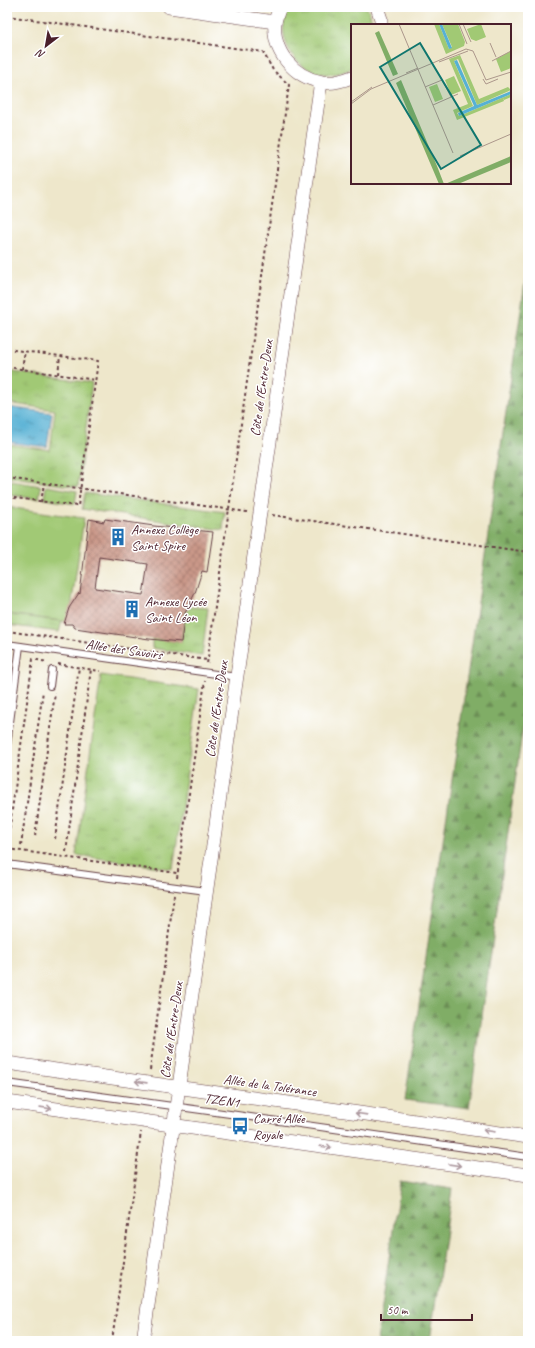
<svg xmlns="http://www.w3.org/2000/svg" width="535" height="1348" font-family="Caveat,sans-serif">
  <style>
    .grass { fill: url(#grass-tufts); stroke: #767450 }
    .forest { fill: url(#forest-firs); stroke: #656648 }
    .garden { fill: #a1c974; stroke: #767450 }
    .water { fill: url(#water-ripples); stroke: #506880 }
    .building { fill: url(#building-cross-hatch); fill-rule: evenodd }
    .lines { fill: none; stroke-linecap: round; stroke-linejoin: round }
    .lane-casing { stroke: #633d43; stroke-width: 8 }
    .street-casing { stroke: #633d43; stroke-width: 14 }
    .path { stroke: #633d43; stroke-width: 2; stroke-dasharray: 3 3; stroke-linecap: butt }
    .lane { stroke: #fff; stroke-width: 6 }
    .street { stroke: #fff; stroke-width: 13 }
    .oneway { stroke: #ae9aa0 }
    .labels { text-anchor: middle; stroke-width: 3; stroke-linejoin: round; paint-order: stroke }
    .street-label { font-size: 14px; fill: #4a1f2b; stroke: #fff }
    .poi-label { font-size: 14px; fill: #4a1f2b; stroke: #fff; text-anchor: start }
    .inset-road { fill: none; stroke: #ac978b; stroke-width: 1 }
    .view { fill: #0f766e; fill-opacity: 0.15; stroke: #0f766e; stroke-width: 2 }
    .inset-edge { fill: none; stroke: #4a1f2b; stroke-width: 2 }
  </style>
  <defs>
    <pattern id="grass-tufts" width="24" height="20" patternUnits="userSpaceOnUse"><rect width="24" height="20" fill="#a1c974"/><path d="M3 7l-1-3M5 7V3M7 7l1-3M15 17l-1-3M17 17v-4M19 17l1-3" fill="none" stroke="#8cac65"/></pattern>
    <pattern id="forest-firs" width="22" height="20" patternUnits="userSpaceOnUse"><rect width="22" height="20" fill="#80ad66"/><path d="M5 1l3.5 6h-7zM16 11l3.5 6h-7z" fill="#6b8c54"/></pattern>
    <pattern id="water-ripples" width="26" height="14" patternUnits="userSpaceOnUse"><rect width="26" height="14" fill="#56b1d4"/><path d="M2 4q2-2 4 0t4 0M15 11q2-2 4 0t4 0" fill="none" stroke="#498fac"/></pattern>
    <pattern id="building-cross-hatch" width="8" height="8" patternUnits="userSpaceOnUse"><rect width="8" height="8" fill="#ca9889"/><path d="M0 0l8 8M0 8l8-8" fill="none" stroke="#a67b70"/></pattern>
  </defs>
  <rect width="100%" height="100%" fill="#fff"/>
  <filter id="ink" filterUnits="userSpaceOnUse"><feTurbulence type="fractalNoise" baseFrequency=".025" numOctaves="2"/><feDisplacementMap in="SourceGraphic" scale="8" xChannelSelector="R" yChannelSelector="G"/><feConvolveMatrix kernelMatrix="1 2 1 2 8 2 1 2 1" color-interpolation-filters="sRGB"/></filter>
  <filter id="wash" filterUnits="userSpaceOnUse"><feTurbulence type="fractalNoise" baseFrequency=".012" numOctaves="4" result="noise"/><feDisplacementMap in="SourceGraphic" scale="16" xChannelSelector="R" yChannelSelector="G"/><feGaussianBlur stdDeviation="0.9" result="paint"/><feColorMatrix in="noise" values="0 0 0 0 0 0 0 0 0 0 0 0 0 0 0 0 0 1.4 0 .05"/><feComposite in="paint" operator="in"/></filter>
  <g filter="url(#wash)">
    <rect width="100%" height="100%" fill="#eee7cb"/>
    <g class="grass">
      <path d="M290,7H366L369,11L373,25H352V68C344,72 335,75 325,74C294,72 272,34 290,7Z"/>
      <polygon points="7,371 92,383 78,487 7,477 7,444 50,450 55,410 7,403"/>
      <polygon points="11,481 41,486 39,499 8,495"/>
      <polygon points="46,486 77,491 75,504 44,499"/>
      <polygon points="85,493 225,512 223,530 82,509"/>
      <polygon points="191,607 208,608 202,656 152,648 152,639 181,642 185,613"/>
      <polygon points="7,614 62,621 59,632 7,625"/>
      <polygon points="101,675 199,689 173,869 76,855"/>
    </g>
    <g class="forest">
      <polygon points="528,262 528,691 469,1108 405,1100"/>
      <polygon points="400,1181 452,1189 430,1341 377,1341"/>
    </g>
    <polygon class="garden" points="7,507 84,518 69,622 7,614"/>
    <polygon class="water" points="7,407 52,413 47,447 7,442"/>
    <g id="blocks">
      <path class="building" d="M89,519L104,522L105,519L154,526L213,532L207,572L202,571L195,593L185,613L181,642L149,639L75,628L72,624H64L69,608L79,593L80,594ZM99,557L148,564L143,595L95,588Z"/>
    </g>
  </g>
  <g filter="url(#ink)">
    <use href="#blocks" fill-opacity="0" stroke="#633d43" stroke-width="1"/>
    <g class="lines">
      <g class="lane-casing">
        <g id="lane">
          <polyline points="7,644 237,677"/>
          <polyline points="50,686 52,670"/>
          <polyline points="7,745 20,646"/>
          <polyline points="7,864 206,891"/>
          <polyline points="7,1083 237,1115 528,1157"/>
        </g>
      </g>
      <g class="street-casing">
        <g id="street">
          <polyline points="169,7 275,22"/>
          <path d="M280,7C278,12 276,17 275,22C272,51 293,77 322,82C332,84 342,81 352,77"/>
          <polyline points="377,7 381,19 381,25"/>
          <polyline points="7,1063 528,1137"/>
          <polyline points="7,1102 528,1175"/>
          <polyline points="143,1341 320,88 323,83"/>
        </g>
      </g>
      <g class="path">
        <polyline points="7,16 263,52 273,70 289,85 207,664"/>
        <polyline points="7,349 98,361 78,506 7,497"/>
        <polyline points="7,367 96,380"/>
        <polyline points="22,369 25,351"/>
        <polyline points="58,374 60,356"/>
        <polyline points="7,478 247,512"/>
        <polyline points="7,487 8,478"/>
        <polyline points="41,502 44,484"/>
        <polyline points="272,515 528,552"/>
        <polyline points="7,631 207,660"/>
        <polyline points="58,664 100,671"/>
        <polyline points="35,836 55,693"/>
        <polyline points="55,839 79,667"/>
        <polyline points="21,845 43,691"/>
        <polyline points="7,846 33,659 47,662"/>
        <polyline points="7,849 177,873"/>
        <polyline points="66,852 91,669"/>
        <polyline points="177,878 205,681"/>
        <polyline points="150,1070 174,895"/>
        <polyline points="112,1341 141,1132"/>
      </g>
      <use href="#lane" class="lane"/>
      <use href="#street" class="street"/>
    </g>
    <defs><path id="oneway-shaft" d="M-6 0H5M1.5-3L5.5 0L1.5 3" fill="none" stroke-width="1.6" stroke-linecap="round" stroke-linejoin="round"/></defs>
    <g class="oneway">
      <use href="#oneway-shaft" transform="translate(141 1082) rotate(-172)"/>
      <use href="#oneway-shaft" transform="translate(46 1108) rotate(8)"/>
      <use href="#oneway-shaft" transform="translate(361 1114) rotate(-172)"/>
      <use href="#oneway-shaft" transform="translate(489 1131) rotate(-172)"/>
      <use href="#oneway-shaft" transform="translate(326 1147) rotate(8)"/>
      <use href="#oneway-shaft" transform="translate(455 1165) rotate(8)"/>
    </g>
  </g>
  <defs>
    <g id="building-bare" transform="scale(1.38)"><path d="M-4-6H4V6H1V3H-1V6H-4ZM-2.5-4.3h1.7v1.8h-1.7ZM.8-4.3h1.7v1.8H.8ZM-2.5-1h1.7V.8h-1.7ZM.8-1h1.7V.8H.8Z" fill="#1f6fb2" stroke="#fff" stroke-width="2.5" paint-order="stroke"/></g>
    <g id="bus-bare" transform="scale(1.38)"><path d="M-5-6H5V4H4V6H2V4H-2V6H-4V4H-5ZM-3.5-4V0h7V-4ZM-3.5 1.2v1.5H-2V1.2ZM2 1.2v1.5H3.5V1.2Z" fill="#1f6fb2" stroke="#fff" stroke-width="2.5" paint-order="stroke"/></g>
  </defs>
  <g fill-rule="evenodd">
    <use href="#building-bare" x="118" y="537"/>
    <use href="#building-bare" x="132" y="609"/>
    <use href="#bus-bare" x="240" y="1126"/>
  </g>
  <g class="labels">
    <g class="street-label">
      <text transform="translate(261 388) rotate(-82)" y="5">Côte de l'Entre-Deux</text>
      <text transform="translate(124 649) rotate(8)" y="5">Allée des Savoirs</text>
      <text transform="translate(216 709) rotate(-82)" y="5">Côte de l'Entre-Deux</text>
      <text transform="translate(171 1030) rotate(-82)" y="5">Côte de l'Entre-Deux</text>
      <text transform="translate(270 1085) rotate(8)" y="5">Allée de la Tolérance</text>
      <text transform="translate(222 1100) rotate(8)" y="5">TZEN1</text>
    </g>
    <g class="poi-label">
      <text x="131" y="534">Annexe Collège<tspan x="131" dy="16">Saint Spire</tspan></text>
      <text x="145" y="606">Annexe Lycée<tspan x="145" dy="16">Saint Léon</tspan></text>
      <text x="253" y="1123">Carré Allée<tspan x="253" dy="16">Royale</tspan></text>
    </g>
  </g>
  <g transform="translate(351 24)">
    <rect width="160" height="160" fill="#eee7cb"/>
    <path d="M83,0H88L98,25L101,23L91,0H107L114,18L113,22L95,30ZM130,0L135,13L125,17L120,15L116,5ZM160,27V44L150,48L145,35ZM109,31L128,75L157,63L160,66L126,81L107,35L103,37L122,82L106,89L108,92L160,70V73L153,76L152,74L153,77L106,96L102,86L117,80L98,35ZM103,52L110,67L100,71L94,56ZM86,60L92,75L84,78L78,63Z" fill="#a1c974"/>
    <path d="M28,7L47,50L42,52L24,9ZM50,56L86,142L93,160H88L45,59ZM160,132V138L107,160H94Z" fill="#80ad66"/>
    <path d="M88,0H91L101,24L98,25ZM106,36L126,81L160,67V70L108,92L107,89L123,82L103,37Z" fill="#56b1d4"/>
    <path class="inset-road" d="M48,0L102,129M108,0L116,20M112,0L120,18M139,19L145,33M141,37L160,27M88,38L117,27M55,49L67,44M132,55L135,60L147,55M74,63L91,56L100,73M0,78L21,63M0,80L20,65L115,25L122,27L135,56L160,48M82,81L107,70M109,132L160,110"/>
    <path class="view" d="M69,19L130,121L90,145L29,43Z"/>
    <rect width="160" height="160" class="inset-edge"/>
  </g>
  <rect width="535" height="1348" fill="none" stroke="#fff" stroke-width="24"/>
  <g transform="translate(46 46) rotate(211)" stroke="#ffffff" stroke-width="3" paint-order="stroke">
  <path d="M0-3L7 15L0 10L-7 15Z" fill="#4a1f2b"/>
  <text y="-6" font-size="11" font-weight="bold" text-anchor="middle" fill="#4a1f2b">N</text>
  </g>
  <path d="M381 1314v6h91v-6" fill="none" stroke="#4a1f2b" stroke-width="2"/>
  <text x="387" y="1314" font-size="12" fill="#4a1f2b" stroke="#ffffff" stroke-width="3" paint-order="stroke">50 m</text>
</svg>
